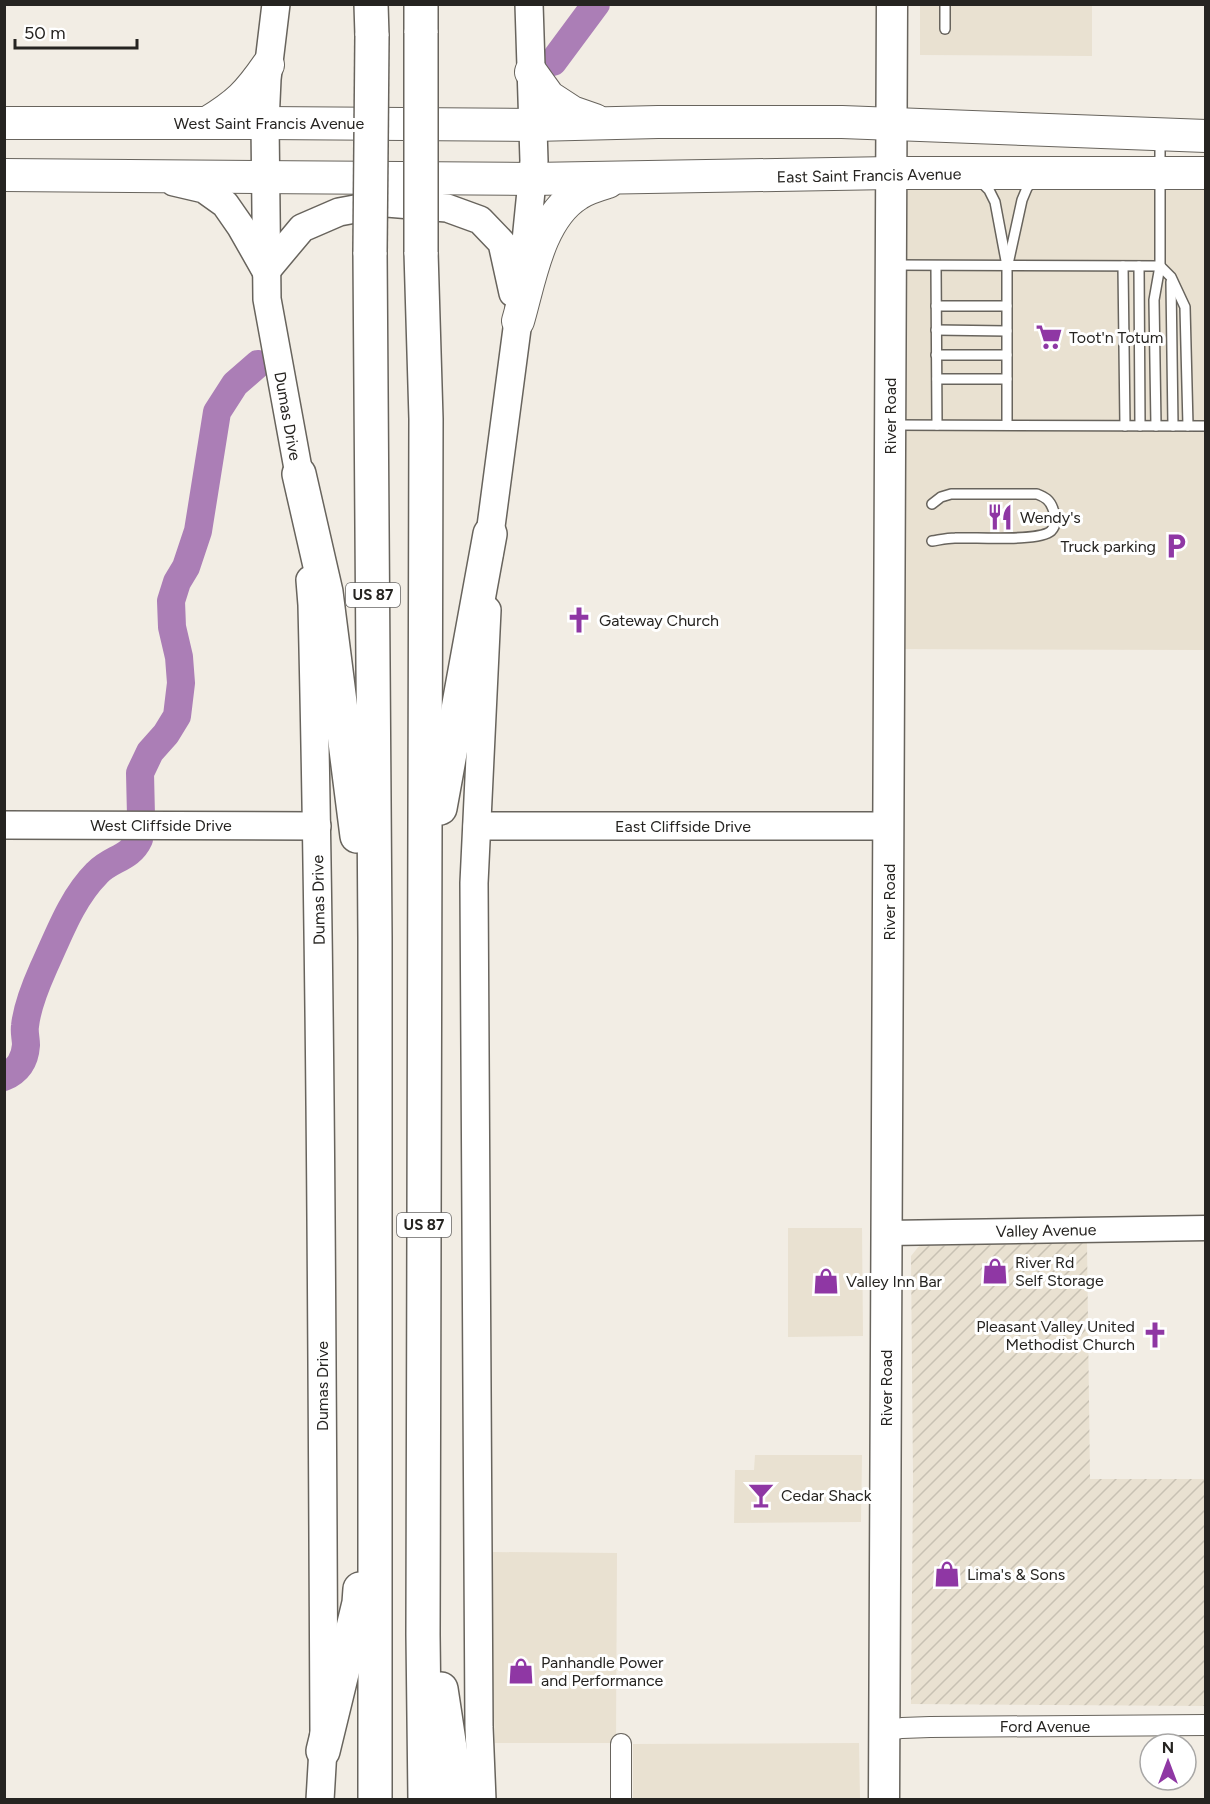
<svg xmlns="http://www.w3.org/2000/svg" width="1210" height="1804" font-family="Figtree,sans-serif">
  <style>
    .built { fill: #e9e1d1 }
    .industrial { fill: url(#industrial-furrows) }
    .lines { fill: none; stroke-linecap: round; stroke-linejoin: round }
    .river { stroke: #ab7eb6; stroke-width: 28 }
    .service-casing { stroke: #68645d; stroke-width: 12 }
    .minor-casing { stroke: #68645d; stroke-width: 22 }
    .tertiary-casing { stroke: #68645d; stroke-width: 27 }
    .secondary-casing { stroke: #68645d; stroke-width: 30 }
    .primary-casing { stroke: #68645d; stroke-width: 33 }
    .trunk-casing { stroke: #68645d; stroke-width: 34 }
    .motorway-casing { stroke: #68645d; stroke-width: 36 }
    .service { stroke: #fff; stroke-width: 9 }
    .minor { stroke: #fff; stroke-width: 20 }
    .tertiary { stroke: #fff; stroke-width: 24 }
    .secondary { stroke: #fff; stroke-width: 27 }
    .primary { stroke: #fff; stroke-width: 30 }
    .trunk { stroke: #fff; stroke-width: 32 }
    .motorway { stroke: #fff; stroke-width: 33 }
    .motorway-bridge-casing { stroke: #68645d; stroke-width: 36; stroke-linecap: butt }
    .motorway-bridge { stroke: #fff; stroke-width: 33 }
    .labels { text-anchor: middle; stroke-width: 6; stroke-linejoin: round; paint-order: stroke }
    .shield { fill: #fff; stroke: #676664; stroke-width: 1.5 }
    .shield-label { font-size: 15px; font-weight: bold; fill: #262421 }
    .street-label { font-size: 16px; fill: #262421; stroke: #fff }
    .poi-label { font-size: 16px; fill: #262421; stroke: #fff; text-anchor: start }
  </style>
  <defs>
    <pattern id="industrial-furrows" width="10" height="10" patternUnits="userSpaceOnUse" patternTransform="scale(1.5)"><rect width="10" height="10" fill="#e9e1d1"/><path d="M-1 1l2-2M0 10L10 0M9 11l2-2" fill="none" stroke="#c8c1b3"/></pattern>
  </defs>
  <rect width="100%" height="100%" fill="#f2ede4"/>
  <g class="built">
    <polygon points="920,5 1092,5 1092,56 920,55"/>
    <polygon points="903,180 1205,180 1205,650 897,649"/>
    <polygon points="788,1228 862,1228 863,1336 788,1337"/>
    <polygon points="755,1455 862,1455 861,1522 734,1523 735,1470 754,1470"/>
    <polygon points="493,1552 617,1553 616,1743 495,1743 491,1634"/>
    <polygon points="859,1743 860,1799 633,1799 633,1744"/>
  </g>
  <polygon class="industrial" points="1087,1243 1090,1479 1205,1479 1205,1706 911,1704 913,1480 911,1256 919,1246"/>
  <g class="lines">
    <g class="river">
      <polyline points="553,62 596,4"/>
      <polyline points="141,816 140,773 150,752 166,734 177,716 181,683 179,657 172,627 171,601 177,582 186,567 198,531 217,412 235,384 258,364"/>
      <path d="M4,1077C18,1071 25,1060 26,1045C26,1039 24,1032 25,1026C27,1007 35,987 43,969C58,937 71,899 97,873C111,858 130,859 139,839"/>
    </g>
    <g class="service-casing">
      <g id="service">
        <polyline points="945,4 945,29"/>
        <polyline points="981,182 989,190 995,202 1007,266 1007,425"/>
        <polyline points="1008,264 1022,200 1027,188 1033,180"/>
        <polyline points="893,265 1160,266 1160,139"/>
        <polyline points="936,266 937,425"/>
        <polyline points="1123,266 1125,426"/>
        <polyline points="1139,266 1140,426"/>
        <polyline points="1160,266 1171,277 1185,307 1188,426"/>
        <polyline points="1171,282 1173,426"/>
        <polyline points="936,306 1007,306"/>
        <polyline points="936,330 1007,331"/>
        <polyline points="936,355 1007,355"/>
        <polyline points="937,379 1007,379"/>
        <polyline points="893,425 1206,426"/>
        <polyline points="1156,426 1154,300 1160,266"/>
        <path d="M932,541C939,540 947,538 955,538C974,537 1039,542 1051,531C1057,525 1056,516 1053,509C1050,500 1045,497 1037,494H951L941,497L932,504"/>
      </g>
    </g>
    <g class="minor-casing">
      <g id="minor">
        <polyline points="884,1731 902,1728 930,1727 1206,1725"/>
        <polyline points="621,1744 621,1800"/>
      </g>
    </g>
    <g class="tertiary-casing">
      <polyline id="tertiary" points="887,1233 1206,1228"/>
    </g>
    <g class="secondary-casing">
      <g id="secondary">
        <polyline points="276,4 267,79 265,123 267,299 299,474 301,494"/>
        <polyline points="174,182 204,189 225,204 241,227 266,271 302,228 339,212 387,203 447,208 480,220 502,243 513,293"/>
        <polyline points="489,554 490,534 518,321 534,161 529,4"/>
        <path d="M310,580L312,605C321,981 322,1356 324,1732L320,1800"/>
        <polyline points="4,825 317,826"/>
        <polyline points="477,826 889,826"/>
        <polyline points="482,1800 479,1727 474,883 487,610"/>
      </g>
    </g>
    <g class="primary-casing">
      <polyline id="primary" points="884,1800 892,4"/>
    </g>
    <g class="trunk-casing">
      <g id="trunk">
        <polyline points="531,72 549,97 572,112 595,120"/>
        <polyline points="4,123 265,123 533,125 658,122 842,122 1206,136"/>
        <path d="M207,123C238,104 248,94 268,65"/>
        <polyline points="4,175 532,179 891,173 1206,173"/>
        <path d="M518,321C530,280 539,218 578,194C587,188 598,185 608,182"/>
      </g>
    </g>
    <g class="motorway-casing">
      <g id="motorway">
        <polyline points="371,4 372,36"/>
        <polyline points="421,33 421,4"/>
        <polyline points="370,252 375,938 375,1800"/>
        <polyline points="421,252 426,419 423,1635 425,1800"/>
        <polyline points="299,474 326,592 357,836"/>
        <polyline points="440,808 490,534"/>
        <polyline points="441,1689 458,1800"/>
        <polyline points="323,1751 359,1603 360,1589"/>
      </g>
    </g>
    <use href="#service" class="service"/>
    <use href="#minor" class="minor"/>
    <use href="#tertiary" class="tertiary"/>
    <use href="#secondary" class="secondary"/>
    <use href="#primary" class="primary"/>
    <use href="#trunk" class="trunk"/>
    <use href="#motorway" class="motorway"/>
    <g class="motorway-bridge-casing">
      <g id="motorway-bridge">
        <polyline points="421,33 421,252"/>
        <polyline points="370,252 372,36"/>
      </g>
    </g>
    <use href="#motorway-bridge" class="motorway-bridge"/>
  </g>
  <defs>
    <g id="supermarket-bare" transform="scale(2.07)"><path d="M-6-5.5h2.5l.6 2H6L4.5 2H-2.5L-4.4-4H-6ZM-1.5 3.2a1.3 1.3 0 1 0 .1 0ZM3 3.2a1.3 1.3 0 1 0 .1 0Z" fill="#8f37a4" stroke="#fff" stroke-width="2.5" paint-order="stroke"/></g>
    <g id="restaurant-bare" transform="scale(2.07)"><path d="M-5-6h1v4h1v-4h1v4h1v-4h1v5L-1.5 .5V6h-2V.5L-5-1ZM5-6V6H3V1.5H1.5Q1.5-4 5-6Z" fill="#8f37a4" stroke="#fff" stroke-width="2.5" paint-order="stroke"/></g>
    <g id="parking-bare" transform="scale(2.07)"><path d="M-3.5-5.5H1a3.5 3.5 0 0 1 0 7H-1V5.5H-3.5ZM-1-3.4V-.6H.8a1.4 1.4 0 0 0 0-2.8Z" fill="#8f37a4" stroke="#fff" stroke-width="2.5" paint-order="stroke"/></g>
    <g id="church-bare" transform="scale(2.07)"><path d="M-1.2-6h2.4v3.5h3.3v2.4h-3.3V6h-2.4V-.1h-3.3v-2.4h3.3Z" fill="#8f37a4" stroke="#fff" stroke-width="2.5" paint-order="stroke"/></g>
    <g id="shop-bare" transform="scale(2.07)"><path d="M-5-2.5h2.3a2.7 3.5 0 0 1 5.4 0H5L5.5 6h-11ZM-1.5-2.5h3a1.5 2.3 0 0 0-3 0Z" fill="#8f37a4" stroke="#fff" stroke-width="2.5" paint-order="stroke"/></g>
    <g id="bar-bare" transform="scale(2.07)"><path d="M-6-5H6L.8 .8V4.5H3.5V6h-7V4.5H-.8V.8Z" fill="#8f37a4" stroke="#fff" stroke-width="2.5" paint-order="stroke"/></g>
  </defs>
  <g fill-rule="evenodd">
    <use href="#supermarket-bare" x="1049" y="337"/>
    <use href="#restaurant-bare" x="1000" y="517"/>
    <use href="#parking-bare" x="1176" y="546"/>
    <use href="#church-bare" x="579" y="620"/>
    <use href="#shop-bare" x="995" y="1271"/>
    <use href="#shop-bare" x="826" y="1281"/>
    <use href="#church-bare" x="1155" y="1335"/>
    <use href="#bar-bare" x="761" y="1495"/>
    <use href="#shop-bare" x="947" y="1574"/>
    <use href="#shop-bare" x="521" y="1671"/>
  </g>
  <g class="labels">
    <g class="shield">
      <rect x="346" y="583" width="54" height="24" rx="4.5"/>
      <rect x="397" y="1213" width="54" height="24" rx="4.5"/>
    </g>
    <g class="shield-label">
      <text x="373" y="600">US 87</text>
      <text x="424" y="1230">US 87</text>
    </g>
    <g class="street-label">
      <text x="269" y="129">West Saint Francis Avenue</text>
      <text transform="translate(869 175) rotate(-1)" y="6">East Saint Francis Avenue</text>
      <text transform="translate(288 416) rotate(80)" y="6">Dumas Drive</text>
      <text transform="translate(890 416) rotate(-90)" y="6">River Road</text>
      <text x="161" y="831">West Cliffside Drive</text>
      <text x="683" y="832">East Cliffside Drive</text>
      <text transform="translate(318 900) rotate(-91)" y="6">Dumas Drive</text>
      <text transform="translate(889 902) rotate(-90)" y="6">River Road</text>
      <text transform="translate(1046 1230) rotate(-1)" y="6">Valley Avenue</text>
      <text transform="translate(322 1386) rotate(-90)" y="6">Dumas Drive</text>
      <text transform="translate(886 1388) rotate(-90)" y="6">River Road</text>
      <text x="1045" y="1732">Ford Avenue</text>
    </g>
    <g class="poi-label">
      <text x="1069" y="343">Toot'n Totum</text>
      <text x="1020" y="523">Wendy's</text>
      <text x="1156" y="552" text-anchor="end">Truck parking</text>
      <text x="599" y="626">Gateway Church</text>
      <text x="1015" y="1268">River Rd<tspan x="1015" dy="18">Self Storage</tspan></text>
      <text x="846" y="1287">Valley Inn Bar</text>
      <text x="1135" y="1332" text-anchor="end">Pleasant Valley United<tspan x="1135" dy="18">Methodist Church</tspan></text>
      <text x="781" y="1501">Cedar Shack</text>
      <text x="967" y="1580">Lima's &amp; Sons</text>
      <text x="541" y="1668">Panhandle Power<tspan x="541" dy="18">and Performance</tspan></text>
    </g>
  </g>
  <rect width="1210" height="1804" fill="none" stroke="#262421" stroke-width="12"/>
  <g transform="translate(1168 1762)"><circle r="28" fill="#ffffff" stroke="#a8a7a6" stroke-width="1.5"/>
  <path d="M0-4.5L10 22L0 15L-10 22Z" fill="#8f37a4"/>
  <text y="-9" font-size="16" font-weight="bold" text-anchor="middle" fill="#262421">N</text>
  </g>
  <path d="M15 39v9h122v-9" fill="none" stroke="#262421" stroke-width="3"/>
  <text x="24" y="39" font-size="18" fill="#262421" stroke="#ffffff" stroke-width="4.5" paint-order="stroke">50 m</text>
</svg>
